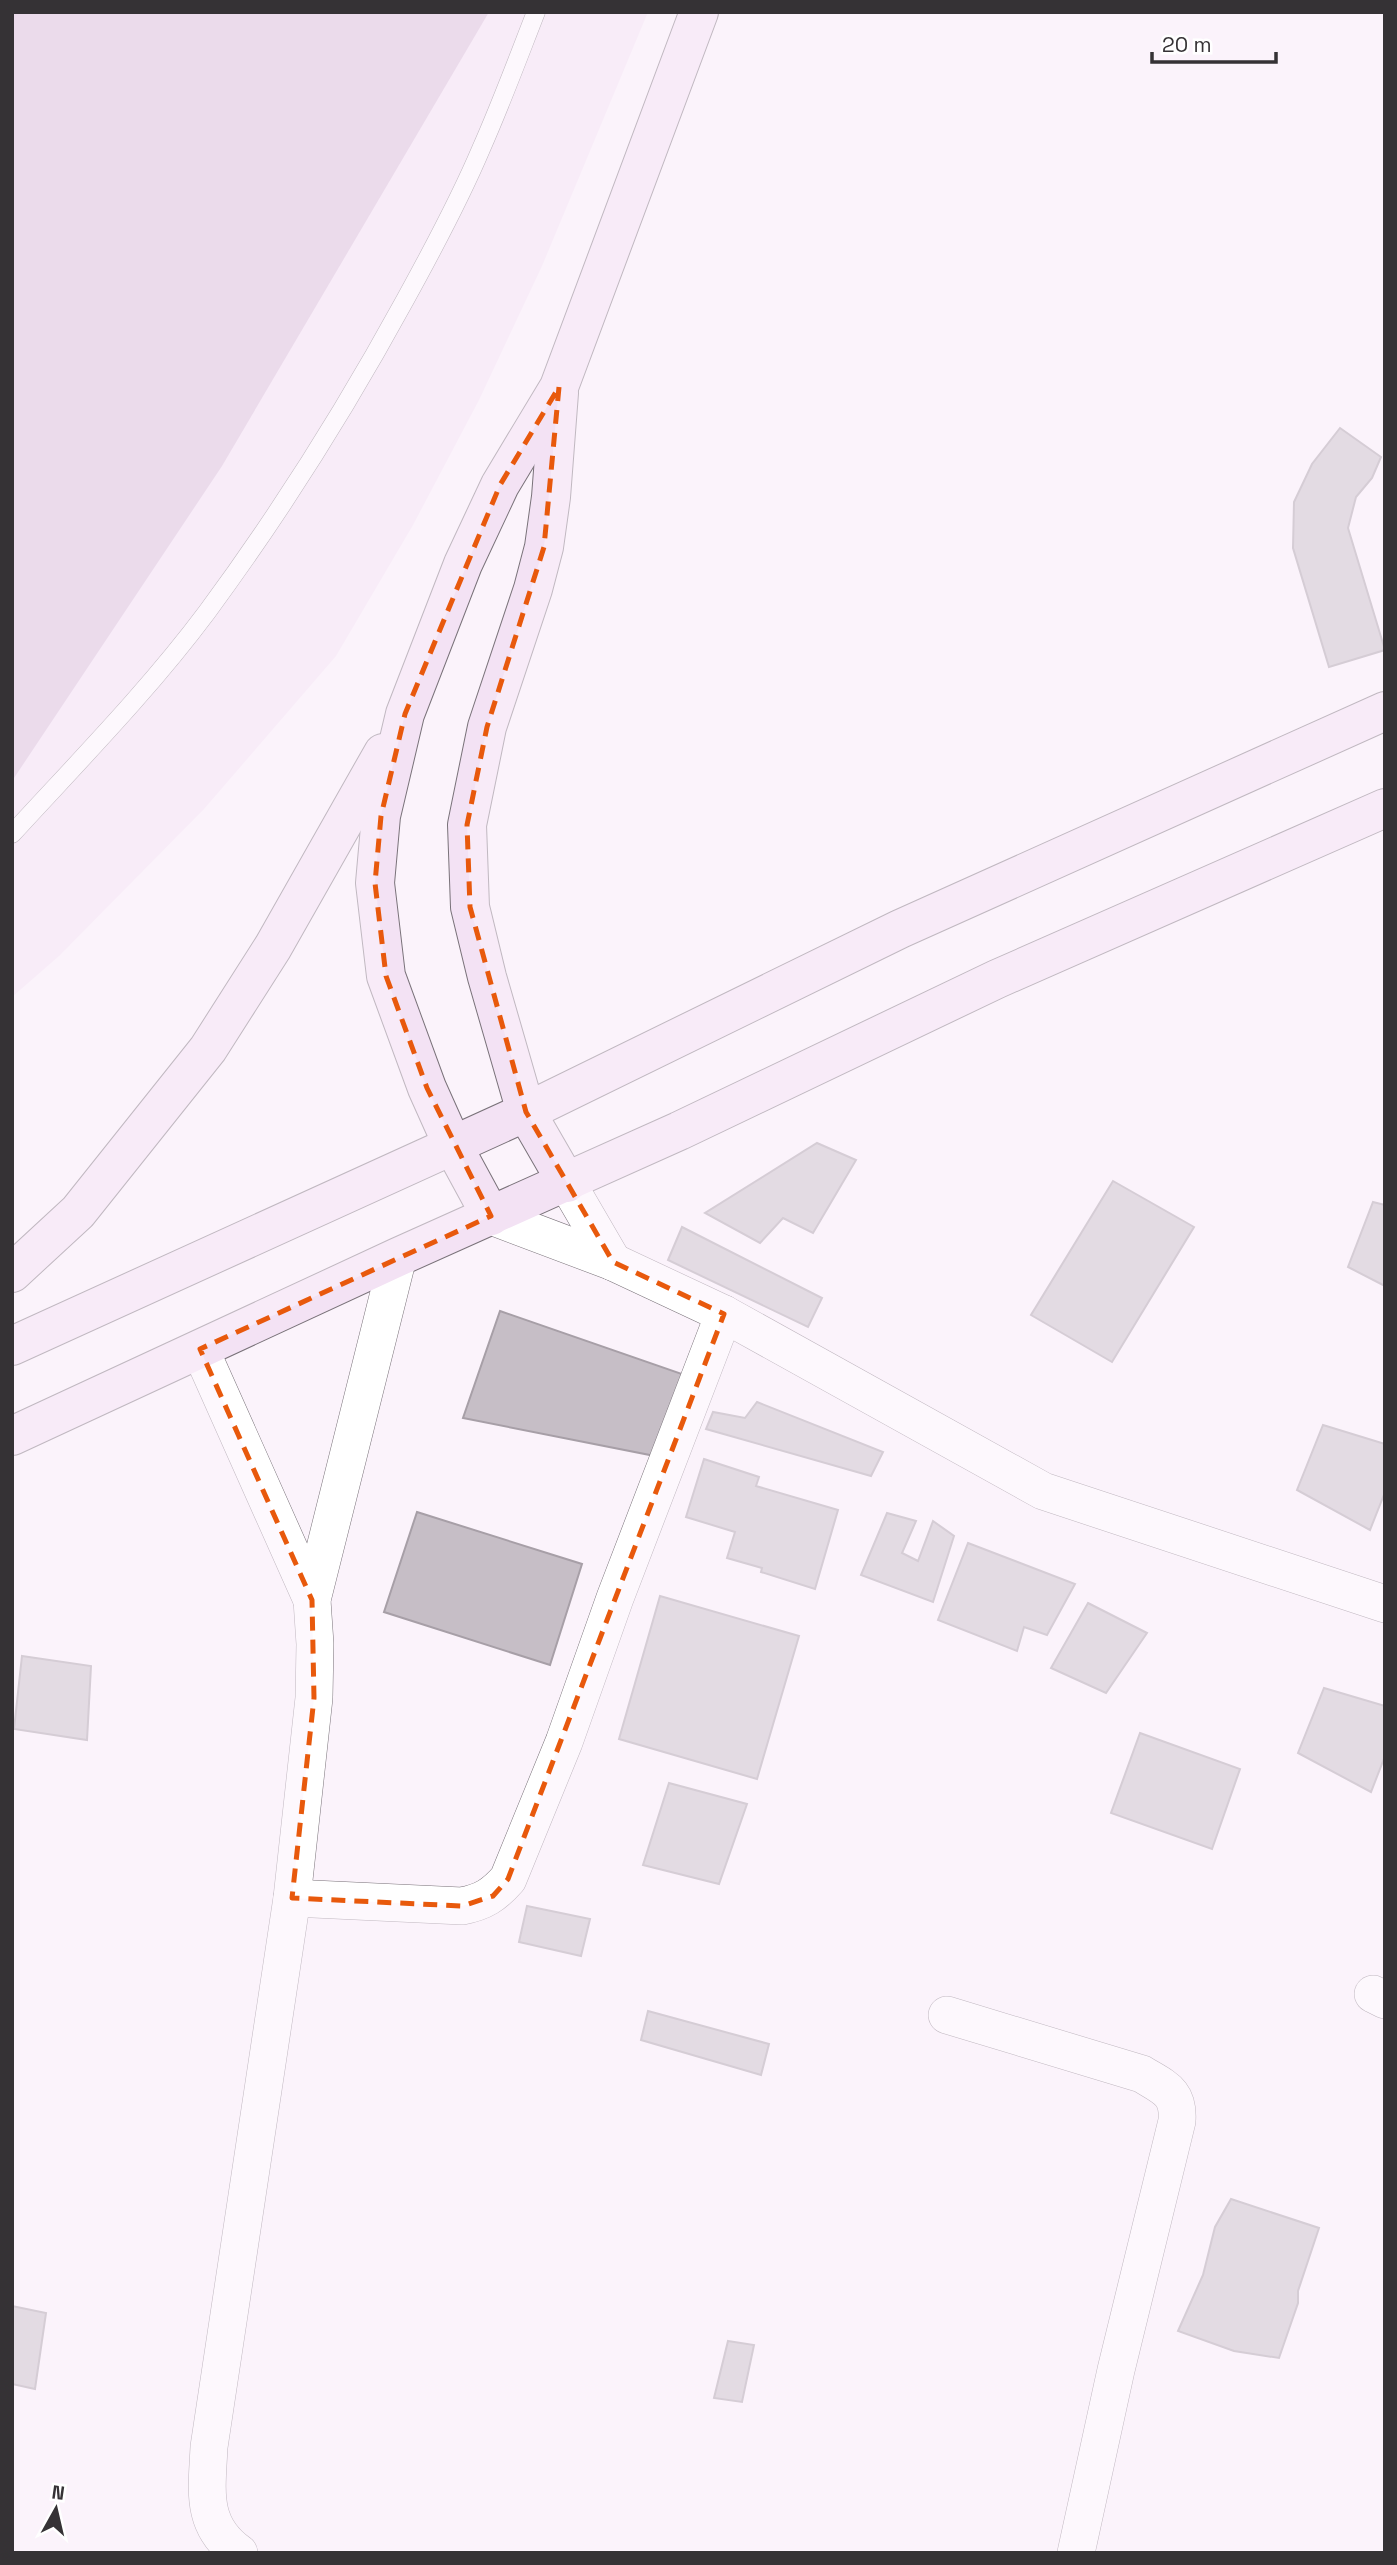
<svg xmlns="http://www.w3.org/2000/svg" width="1397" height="2565" font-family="'Space Grotesk',sans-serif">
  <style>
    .built { fill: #f3e5f3 }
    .green { fill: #d7bed8 }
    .building { fill: #c6bec6; stroke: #a79fa7; stroke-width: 2 }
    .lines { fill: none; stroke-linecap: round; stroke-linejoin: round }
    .service-casing { stroke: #797279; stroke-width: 19 }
    .minor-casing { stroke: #797279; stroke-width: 38 }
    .secondary-casing { stroke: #797279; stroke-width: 40 }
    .service { stroke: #fff; stroke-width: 18 }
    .minor { stroke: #fff; stroke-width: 37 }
    .secondary { stroke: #f3e2f4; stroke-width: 38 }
    .marked { fill: none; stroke: #e8590c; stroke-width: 5; stroke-dasharray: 14 9; stroke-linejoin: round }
  </style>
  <rect width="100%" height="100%" fill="#fbf3fb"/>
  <polygon class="built" points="12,12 648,12 542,266 479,400 413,525 336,656 204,809 59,956 12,997"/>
  <polygon class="green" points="12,12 489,12 222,466 12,781"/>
  <g class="building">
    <polygon points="1340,428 1381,457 1372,478 1356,497 1348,528 1385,650 1329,667 1293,548 1294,502 1312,464"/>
    <polygon points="817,1143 856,1160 813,1233 783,1218 760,1243 705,1213"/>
    <polygon points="1113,1181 1194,1227 1112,1362 1031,1315"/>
    <polygon points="1373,1202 1385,1205 1385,1286 1348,1267"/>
    <polygon points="682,1227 822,1298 808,1327 668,1260"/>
    <polygon points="500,1311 682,1374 655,1456 463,1418"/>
    <polygon points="757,1402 883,1452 871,1476 706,1429 713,1412 745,1418"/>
    <polygon points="1323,1425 1385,1444 1385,1492 1370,1530 1297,1490"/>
    <polygon points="704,1459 759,1477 756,1486 838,1510 815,1589 761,1572 762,1568 727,1558 735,1532 686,1517"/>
    <polygon points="417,1512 582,1564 550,1665 384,1612"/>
    <polygon points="887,1513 916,1521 902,1553 918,1561 933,1521 954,1536 933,1602 861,1575"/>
    <polygon points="968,1543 1075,1584 1047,1635 1024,1627 1017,1651 938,1620"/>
    <polygon points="660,1596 799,1636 757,1779 619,1739"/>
    <polygon points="1088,1603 1147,1633 1106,1693 1051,1668"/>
    <polygon points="22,1656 91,1666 87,1740 14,1729"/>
    <polygon points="1324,1688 1385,1706 1385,1756 1371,1792 1298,1753"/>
    <polygon points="1140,1733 1240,1769 1212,1849 1111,1813"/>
    <polygon points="669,1783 747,1804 719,1884 643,1865"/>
    <polygon points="527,1906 590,1919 581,1956 519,1942"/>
    <polygon points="648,2011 769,2044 761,2075 641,2040"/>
    <polygon points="1231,2199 1319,2228 1298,2291 1298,2303 1279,2358 1234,2351 1178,2331 1203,2275 1215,2227"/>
    <polygon points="12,2306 46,2313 35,2389 12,2384"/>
    <polygon points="728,2341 754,2345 742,2402 714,2398"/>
  </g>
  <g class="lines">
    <g class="service-casing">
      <path id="service" d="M12,834C78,762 148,691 207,612C280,513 346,408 405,300C432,251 459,201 481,149C501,104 518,58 536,12"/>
    </g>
    <g class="minor-casing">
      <g id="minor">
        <polyline points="567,1183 613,1262"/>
        <polyline points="491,1216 613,1262 724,1314 1043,1491 1385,1604"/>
        <polyline points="200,1349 312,1600"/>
        <path d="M292,1898L462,1906C483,1902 494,1895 508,1879L564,1742L615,1598L724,1314"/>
        <polyline points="1373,1994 1385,2000"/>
        <path d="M947,2015L1142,2074C1165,2088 1179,2092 1177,2121L1116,2370L1076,2553"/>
        <path d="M239,2553C200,2525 207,2490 209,2447L292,1898L314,1698L315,1644L312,1600L398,1257"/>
      </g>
    </g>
    <g class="secondary-casing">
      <g id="secondary">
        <polyline points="559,393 551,497 544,547 533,589 487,727 467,825 470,907 487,977 526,1112 567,1183"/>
        <polyline points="491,1216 453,1146 427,1088 386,976 375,883 381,816 405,714 463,564 500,485 559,387 699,12"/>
        <polyline points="12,1273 78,1212 208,1049 273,947 383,753"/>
        <polyline points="12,1346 526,1112 900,929 1385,711"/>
        <polyline points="12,1436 398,1257 679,1131 997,979 1385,808"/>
      </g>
    </g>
    <use href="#service" class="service"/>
    <use href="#minor" class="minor"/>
    <use href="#secondary" class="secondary"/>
  </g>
  <path d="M0 0H1397V2565H0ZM559,387L544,547L487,727L467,825L470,907L526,1112L613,1262L724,1314L508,1879L493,1896L462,1906L292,1898L314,1698L312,1600L200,1349L491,1216L427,1088L386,976L375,883L381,816L405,714L500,485Z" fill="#fbf3fb" fill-opacity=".55" fill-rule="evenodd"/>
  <path class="marked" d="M559,387L544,547L487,727L467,825L470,907L526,1112L613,1262L724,1314L508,1879L493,1896L462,1906L292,1898L314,1698L312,1600L200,1349L491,1216L427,1088L386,976L375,883L381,816L405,714L500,485Z"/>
  <rect width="1397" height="2565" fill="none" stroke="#353235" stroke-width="28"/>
  <g transform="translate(56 2509) rotate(8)" stroke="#ffffff" stroke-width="5" paint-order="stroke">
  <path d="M0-5L12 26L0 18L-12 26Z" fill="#353235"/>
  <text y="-10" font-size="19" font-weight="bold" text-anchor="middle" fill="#353235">N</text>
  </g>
  <path d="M1152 52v10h124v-10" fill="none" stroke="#353235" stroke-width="3.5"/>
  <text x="1162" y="52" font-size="21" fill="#353235" stroke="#ffffff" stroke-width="5" paint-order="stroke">20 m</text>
</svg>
